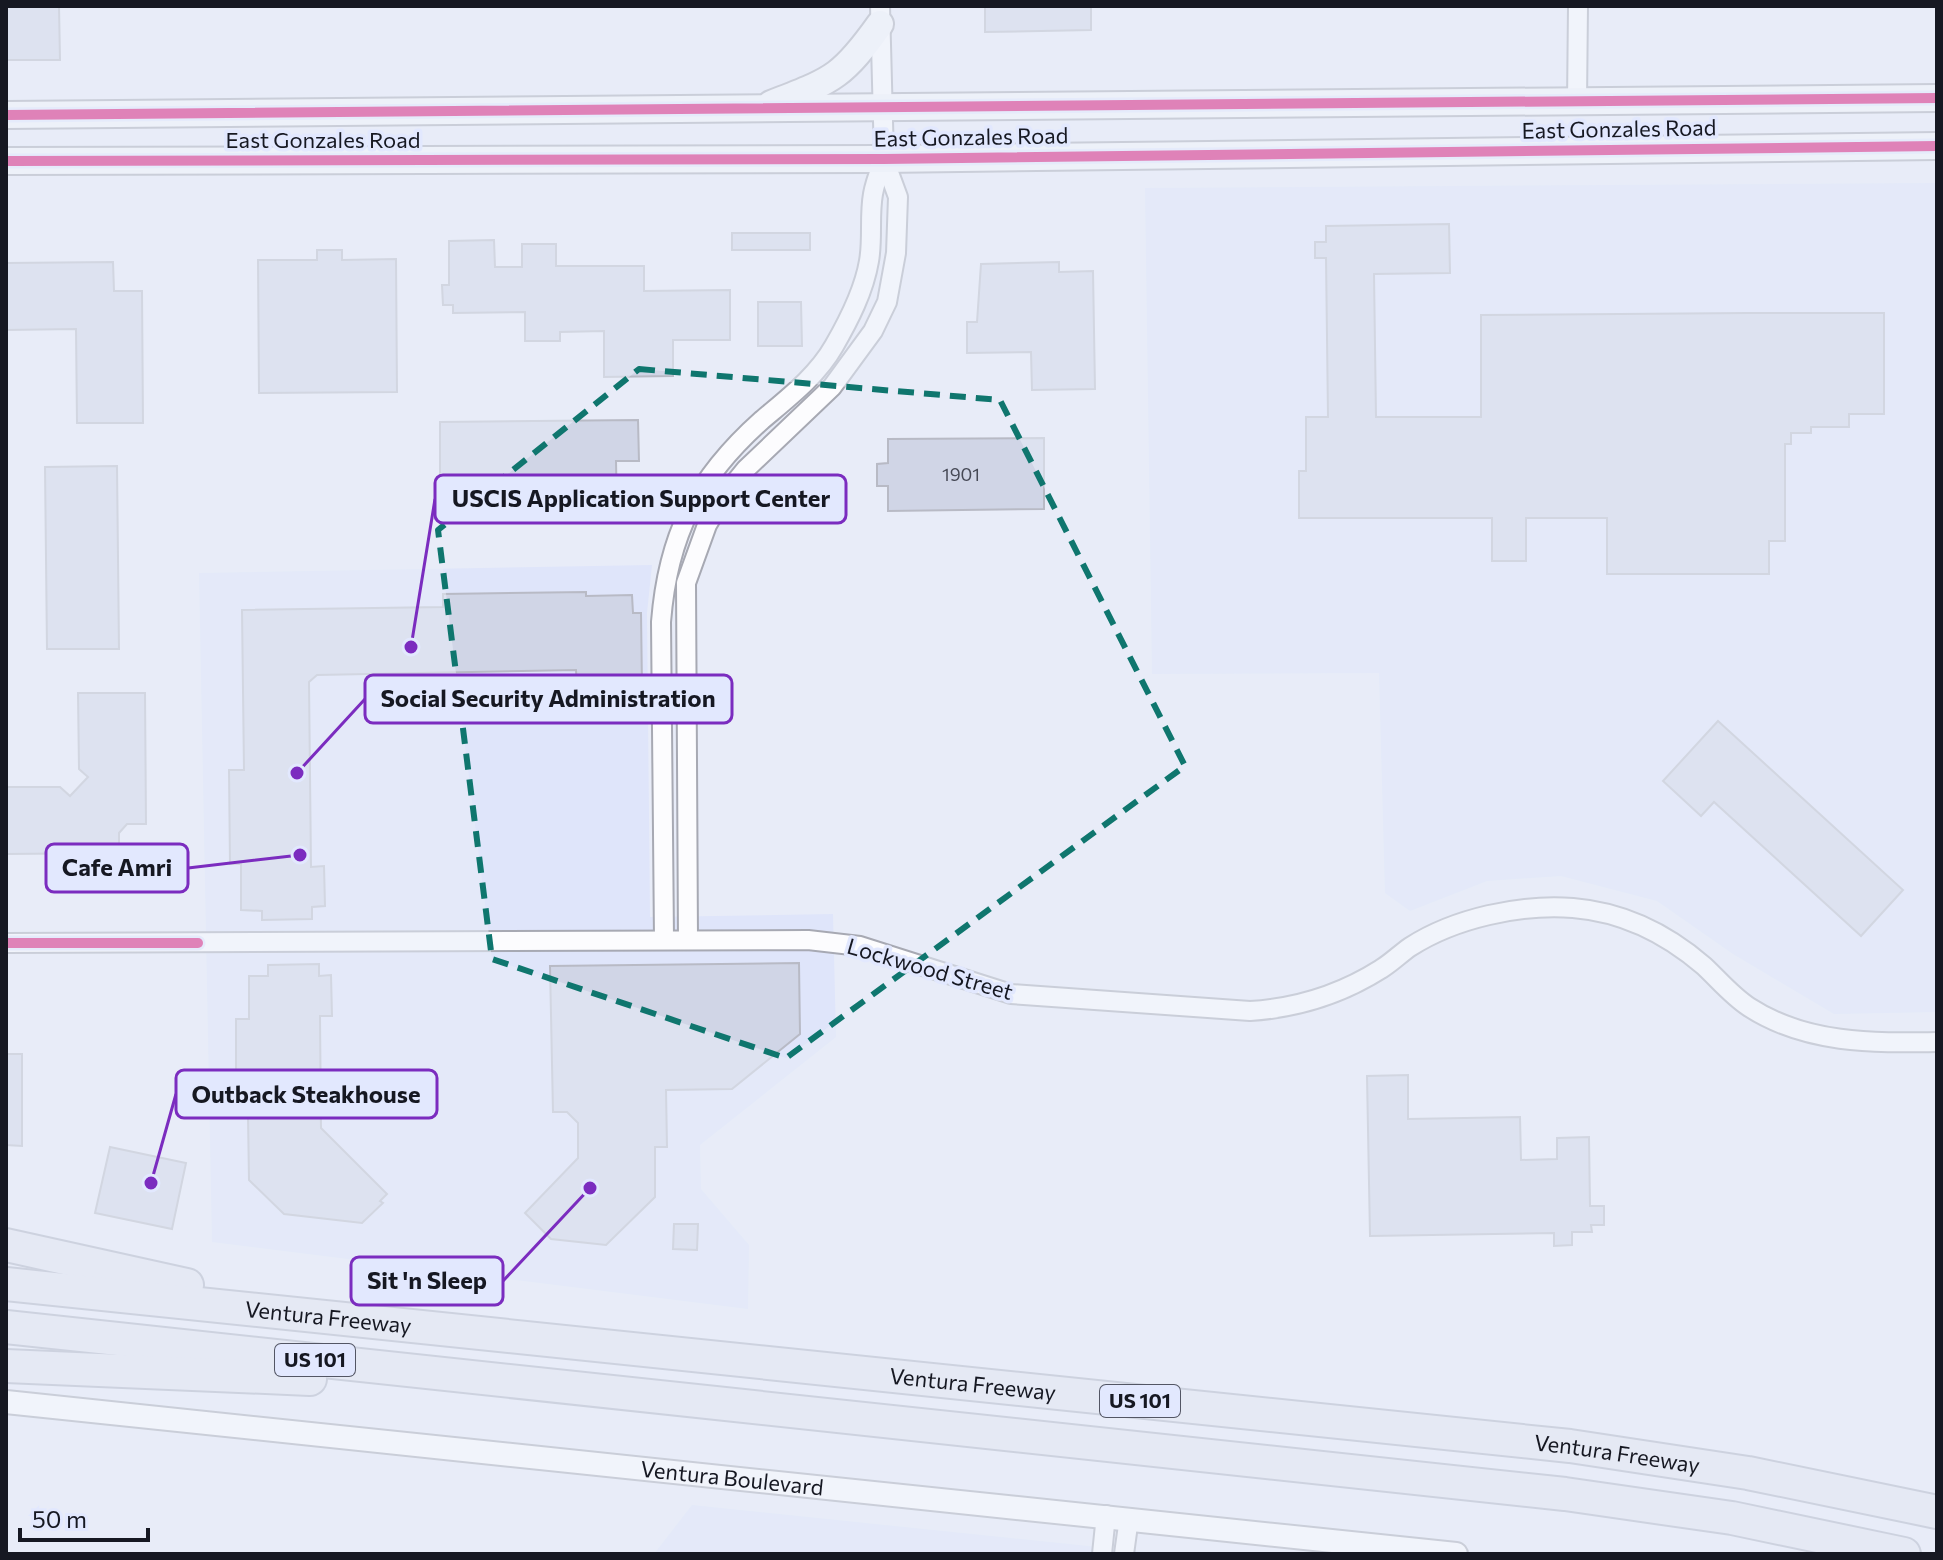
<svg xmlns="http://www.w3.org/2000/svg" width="1943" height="1560" font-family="Commissioner,sans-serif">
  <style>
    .built { fill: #dfe5fa }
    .building { fill: #d0d5e6; stroke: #b8bac5; stroke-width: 2 }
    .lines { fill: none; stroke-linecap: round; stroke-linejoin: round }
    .minor-casing { stroke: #a7a9b3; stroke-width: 22 }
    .tertiary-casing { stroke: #a7a9b3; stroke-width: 26 }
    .secondary-casing { stroke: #a7a9b3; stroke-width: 30 }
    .motorway-casing { stroke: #aeb2c2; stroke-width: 36 }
    .minor { stroke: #fcfcfe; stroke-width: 18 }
    .tertiary { stroke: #fcfcfe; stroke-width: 22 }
    .secondary { stroke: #f4f5fa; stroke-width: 26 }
    .motorway { stroke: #e2e4f0; stroke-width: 32 }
    .cycleway-casing { stroke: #e2e8fe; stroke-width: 15 }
    .cycleway { stroke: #d6006c; stroke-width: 10 }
    .marked { fill: none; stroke: #0f766e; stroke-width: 6; stroke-dasharray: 16 10; stroke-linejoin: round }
    .labels { text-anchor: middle; stroke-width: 7; stroke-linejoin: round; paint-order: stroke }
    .number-label { font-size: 18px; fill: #464955 }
    .shield { fill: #e2e8fe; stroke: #535664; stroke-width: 2 }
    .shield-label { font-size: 20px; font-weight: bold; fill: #161822 }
    .street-label { font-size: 22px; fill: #161822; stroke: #e2e8fe }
    .leader { fill: none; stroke: #7b2cbf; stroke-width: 3 }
    .callout-dot { fill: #7b2cbf; stroke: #e2e8fe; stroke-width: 3 }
    .callout { fill: #e2e8fe; stroke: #7b2cbf; stroke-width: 3 }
    .callout-label { font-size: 24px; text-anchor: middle; font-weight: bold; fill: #161822 }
  </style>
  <rect width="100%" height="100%" fill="#e8ecf8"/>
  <g class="built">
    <polygon points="1937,183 1937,1012 1834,1014 1733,954 1657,901 1561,876 1487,881 1410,911 1385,893 1379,673 1152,674 1145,188"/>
    <polygon points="652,565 647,613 650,917 833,914 836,1037 700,1145 701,1189 749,1245 748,1309 212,1242 199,573"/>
    <polygon points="692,1505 1165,1554 654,1554"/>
  </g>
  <g class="building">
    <polygon points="6,6 59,6 60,60 6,60"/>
    <polygon points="985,6 1091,6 1091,30 985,32"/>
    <polygon points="1449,224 1450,273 1374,274 1376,417 1481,417 1481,315 1747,313 1884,313 1884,414 1849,414 1849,427 1811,427 1811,433 1791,433 1791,444 1785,444 1785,541 1769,541 1769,574 1607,574 1607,518 1526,518 1526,561 1492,561 1492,518 1299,518 1299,471 1306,471 1306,417 1328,417 1326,258 1315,258 1315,242 1326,242 1326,226"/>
    <rect x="732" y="233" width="78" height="17"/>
    <polygon points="494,240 495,267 522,267 522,244 556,244 556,266 644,266 644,291 730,290 730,340 673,340 673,376 604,377 604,331 560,332 560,341 525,341 525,312 453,313 453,305 443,305 442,285 449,285 449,241"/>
    <polygon points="317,250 342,250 342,260 396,259 397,392 259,393 258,260 317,260"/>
    <polygon points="113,262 114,291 142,291 143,423 77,423 76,329 6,330 6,263"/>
    <polygon points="1059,262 1059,272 1093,271 1095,389 1032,390 1031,352 967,353 967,322 977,322 981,264"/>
    <polygon points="758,302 801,302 802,346 758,346"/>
    <polygon points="638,420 639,461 616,461 617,512 440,512 440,422"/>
    <polygon points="1044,438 1044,509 888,511 888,486 877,486 877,464 888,463 888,439"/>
    <polygon points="117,466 119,649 47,649 45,467"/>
    <polygon points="586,592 586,596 632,595 633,613 641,613 642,687 577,688 576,670 317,675 309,682 311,867 324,866 325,906 312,907 312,919 262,920 262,911 241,910 241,864 230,864 229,770 244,770 242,610 443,607 443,594"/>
    <polygon points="78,693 145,693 146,824 127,824 119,833 119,853 6,854 6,787 60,787 70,796 88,777 79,769"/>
    <polygon points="1718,721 1903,890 1861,936 1714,802 1701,816 1663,781"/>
    <polygon points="799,963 800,1034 732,1089 666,1090 667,1147 655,1147 655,1197 606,1245 551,1239 525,1213 578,1158 578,1123 567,1112 553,1112 550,966"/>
    <polygon points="319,964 319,976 331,975 332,1016 320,1016 321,1128 387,1194 380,1201 383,1203 362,1223 284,1214 249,1180 248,1116 236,1116 236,1019 249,1019 249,976 268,976 268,965"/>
    <polygon points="6,1054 22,1054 22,1146 6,1145"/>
    <polygon points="1408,1075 1408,1119 1520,1117 1521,1160 1557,1159 1557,1138 1589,1137 1590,1206 1604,1206 1604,1225 1591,1225 1592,1232 1572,1232 1572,1245 1554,1246 1554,1233 1370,1236 1367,1076"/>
    <polygon points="110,1147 186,1163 172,1229 95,1213"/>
    <polygon points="674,1224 698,1224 697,1250 673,1249"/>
  </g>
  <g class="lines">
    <g class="minor-casing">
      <g id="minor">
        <polyline points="1577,102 1578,6"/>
        <path d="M664,939L661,622C668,534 697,478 762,420C788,398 817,376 834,346C849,320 864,291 869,261C873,239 869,216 873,194C875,182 880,170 884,159"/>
        <polyline points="688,939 686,583 707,525 724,496 746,469 832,387 873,331 887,302 896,253 898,197 884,159 880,6"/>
        <path d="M6,943L808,940L860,946L1011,994L1250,1011C1297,1008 1340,995 1381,969C1391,963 1400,954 1410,947C1455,918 1520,904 1573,908C1622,912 1667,934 1704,966C1719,980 1732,996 1749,1007C1806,1044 1872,1043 1937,1042"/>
        <polyline points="1102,1554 1106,1515"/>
        <polyline points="1124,1554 1129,1518"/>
      </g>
    </g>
    <g class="tertiary-casing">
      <g id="tertiary">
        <path id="s1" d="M6,1402L1456,1554"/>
      </g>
    </g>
    <g class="secondary-casing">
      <g id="secondary">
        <path d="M771,104C832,80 841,79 880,24"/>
        <polyline points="6,115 1937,98"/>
        <polyline points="6,161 884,159 1937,146"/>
      </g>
    </g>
    <g class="motorway-casing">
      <g id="motorway">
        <polyline points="6,1245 187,1285"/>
        <path id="s2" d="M6,1284L1570,1446L1748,1473L1937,1512"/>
        <polyline points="6,1327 1565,1494 1732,1518 1904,1554"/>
        <polyline points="6,1366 310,1379"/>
      </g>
    </g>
    <use href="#minor" class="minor"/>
    <use href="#tertiary" class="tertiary"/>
    <use href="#secondary" class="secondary"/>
    <use href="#motorway" class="motorway"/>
    <g class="cycleway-casing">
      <g id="cycleway">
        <polyline points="6,115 1937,98"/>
        <polyline points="6,161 884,159 1937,146"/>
        <polyline points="6,943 198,943"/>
      </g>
    </g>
    <use href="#cycleway" class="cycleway"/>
  </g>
  <path d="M0 0H1943V1560H0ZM639,369L1000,400L1185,766L786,1058L492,959L438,530Z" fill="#e8ecf8" fill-opacity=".55" fill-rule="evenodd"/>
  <path class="marked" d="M639,369L1000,400L1185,766L786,1058L492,959L438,530Z"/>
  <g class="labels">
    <g class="number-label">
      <text x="961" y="481">1901</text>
    </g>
    <g class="shield">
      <rect x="275" y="1344" width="80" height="32" rx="6"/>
      <rect x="1100" y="1385" width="80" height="32" rx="6"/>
    </g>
    <g class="shield-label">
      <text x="315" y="1367">US 101</text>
      <text x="1140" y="1408">US 101</text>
    </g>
    <g class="street-label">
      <text transform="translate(1619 129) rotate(-1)" y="8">East Gonzales Road</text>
      <text transform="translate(971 137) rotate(-1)" y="8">East Gonzales Road</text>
      <text x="323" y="148">East Gonzales Road</text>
      <text transform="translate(930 969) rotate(16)" y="8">Lockwood Street</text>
      <text dy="8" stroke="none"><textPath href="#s2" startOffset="324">Ventura Freeway</textPath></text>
      <text dy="8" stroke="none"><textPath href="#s2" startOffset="972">Ventura Freeway</textPath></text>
      <text dy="8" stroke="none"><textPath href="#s2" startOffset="1620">Ventura Freeway</textPath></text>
      <text dy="8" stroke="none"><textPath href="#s1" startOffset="730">Ventura Boulevard</textPath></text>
    </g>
  </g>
  <path class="leader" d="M411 647L435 499M297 773L365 699M300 855L188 868M151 1183L176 1094M590 1188L503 1281"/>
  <g class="callout-dot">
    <circle cx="411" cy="647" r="8"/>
    <circle cx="297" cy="773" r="8"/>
    <circle cx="300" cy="855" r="8"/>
    <circle cx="151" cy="1183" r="8"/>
    <circle cx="590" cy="1188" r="8"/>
  </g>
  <g class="callout">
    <rect x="435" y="475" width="411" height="48" rx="8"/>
    <rect x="365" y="675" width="367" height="48" rx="8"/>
    <rect x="46" y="844" width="142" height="48" rx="8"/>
    <rect x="176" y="1070" width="261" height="48" rx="8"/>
    <rect x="351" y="1257" width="152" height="48" rx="8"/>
  </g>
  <g class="callout-label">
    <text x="641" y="507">USCIS Application Support Center</text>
    <text x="548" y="707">Social Security Administration</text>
    <text x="117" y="876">Cafe Amri</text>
    <text x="306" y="1103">Outback Steakhouse</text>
    <text x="427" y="1289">Sit 'n Sleep</text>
  </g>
  <rect width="1943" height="1560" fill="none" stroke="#161822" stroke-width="16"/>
  <path d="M20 1528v12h128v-12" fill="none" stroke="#161822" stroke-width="4"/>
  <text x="32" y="1528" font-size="24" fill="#161822" stroke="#e2e8fe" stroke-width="6" paint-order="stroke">50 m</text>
</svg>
